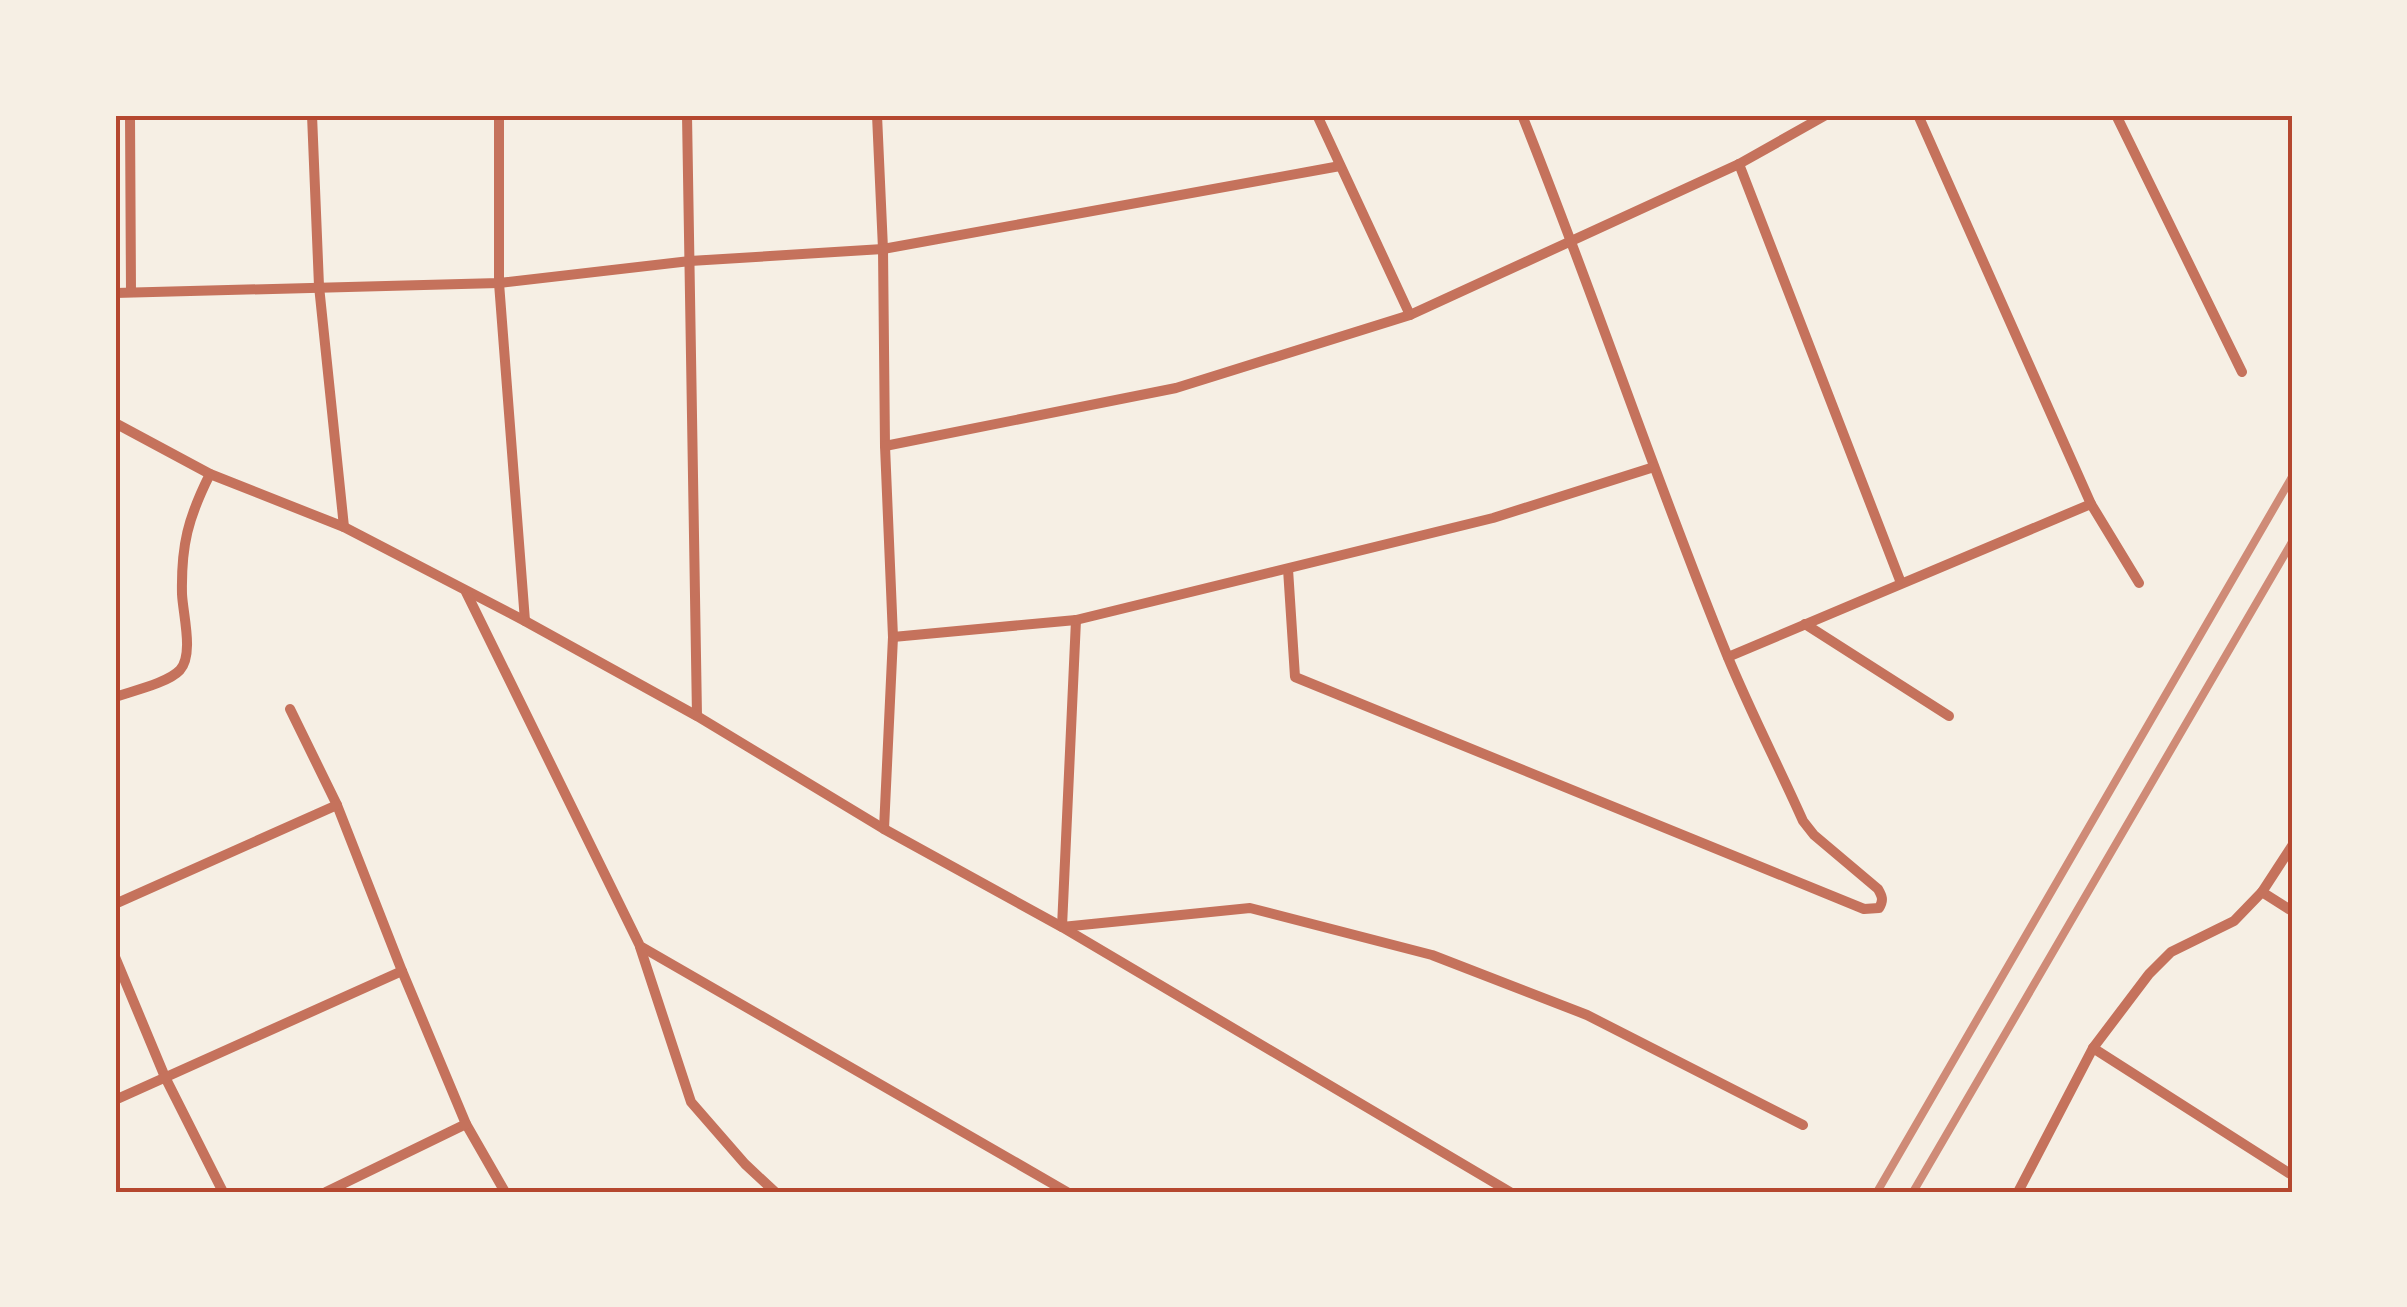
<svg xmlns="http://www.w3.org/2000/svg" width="2407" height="1307" font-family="Mulish,sans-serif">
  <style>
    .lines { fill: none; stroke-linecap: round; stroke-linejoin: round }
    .minor { stroke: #c5725c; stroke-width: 10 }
    .rail { stroke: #cf8b77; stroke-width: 8 }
    .neatline { fill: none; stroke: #b5482f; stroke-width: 4 }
  </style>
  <rect width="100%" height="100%" fill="#f6efe4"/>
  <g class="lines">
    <g class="minor">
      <polyline points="130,115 131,292"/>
      <polyline points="312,115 319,286 344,527"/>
      <polyline points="499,115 499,283 525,621"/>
      <polyline points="687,115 697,716"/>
      <polyline points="877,115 883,249 885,446 893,637 884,829"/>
      <polyline points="1317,115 1410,315"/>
      <polyline points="1918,115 2091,504 2139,583"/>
      <polyline points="2116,115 2242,372"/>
      <polyline points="1739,164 1901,583"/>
      <polyline points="115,293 499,283 690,261 883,249 1340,166"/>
      <polyline points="115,423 210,474 344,527 525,621 697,716 884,829 1062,927 1510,1192"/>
      <polyline points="885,446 1176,388 1410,315 1739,164 1826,115"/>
      <path d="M1288,569L1295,677L1864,909L1879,908C1884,900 1882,896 1878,889L1814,835L1803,821C1778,765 1750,711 1727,655C1654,476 1594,294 1522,115"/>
      <polyline points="466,592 640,946 1067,1192"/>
      <polyline points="1076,620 1062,927 1250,908 1432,955 1587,1015 1803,1125"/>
      <polyline points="1805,624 1949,716"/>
      <polyline points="893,637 1076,620 1493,518 1654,467"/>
      <polyline points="1728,657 2091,504"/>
      <path d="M115,697C132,691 168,683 180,670C194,654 183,615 182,594C181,545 188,518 210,474"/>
      <polyline points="290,709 337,805 402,971 466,1124 505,1192"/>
      <polyline points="2262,892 2292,911"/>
      <polyline points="115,904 337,805"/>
      <polyline points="640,947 691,1102 745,1164 775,1192"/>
      <polyline points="115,957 165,1077 223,1192"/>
      <polyline points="2093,1048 2292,1175"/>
      <polyline points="115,1100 402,971"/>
      <polyline points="326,1192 466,1124"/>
      <polyline points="2018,1192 2093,1048 2149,974 2171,952 2234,921 2262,892 2292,846"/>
    </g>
    <g class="rail">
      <polyline points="1877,1192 2292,477"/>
      <polyline points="1913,1192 2292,542"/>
    </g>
  </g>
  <rect width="2407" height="1307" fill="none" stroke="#f6efe4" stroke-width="235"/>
  <rect x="118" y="118" width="2172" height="1072" class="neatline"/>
</svg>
